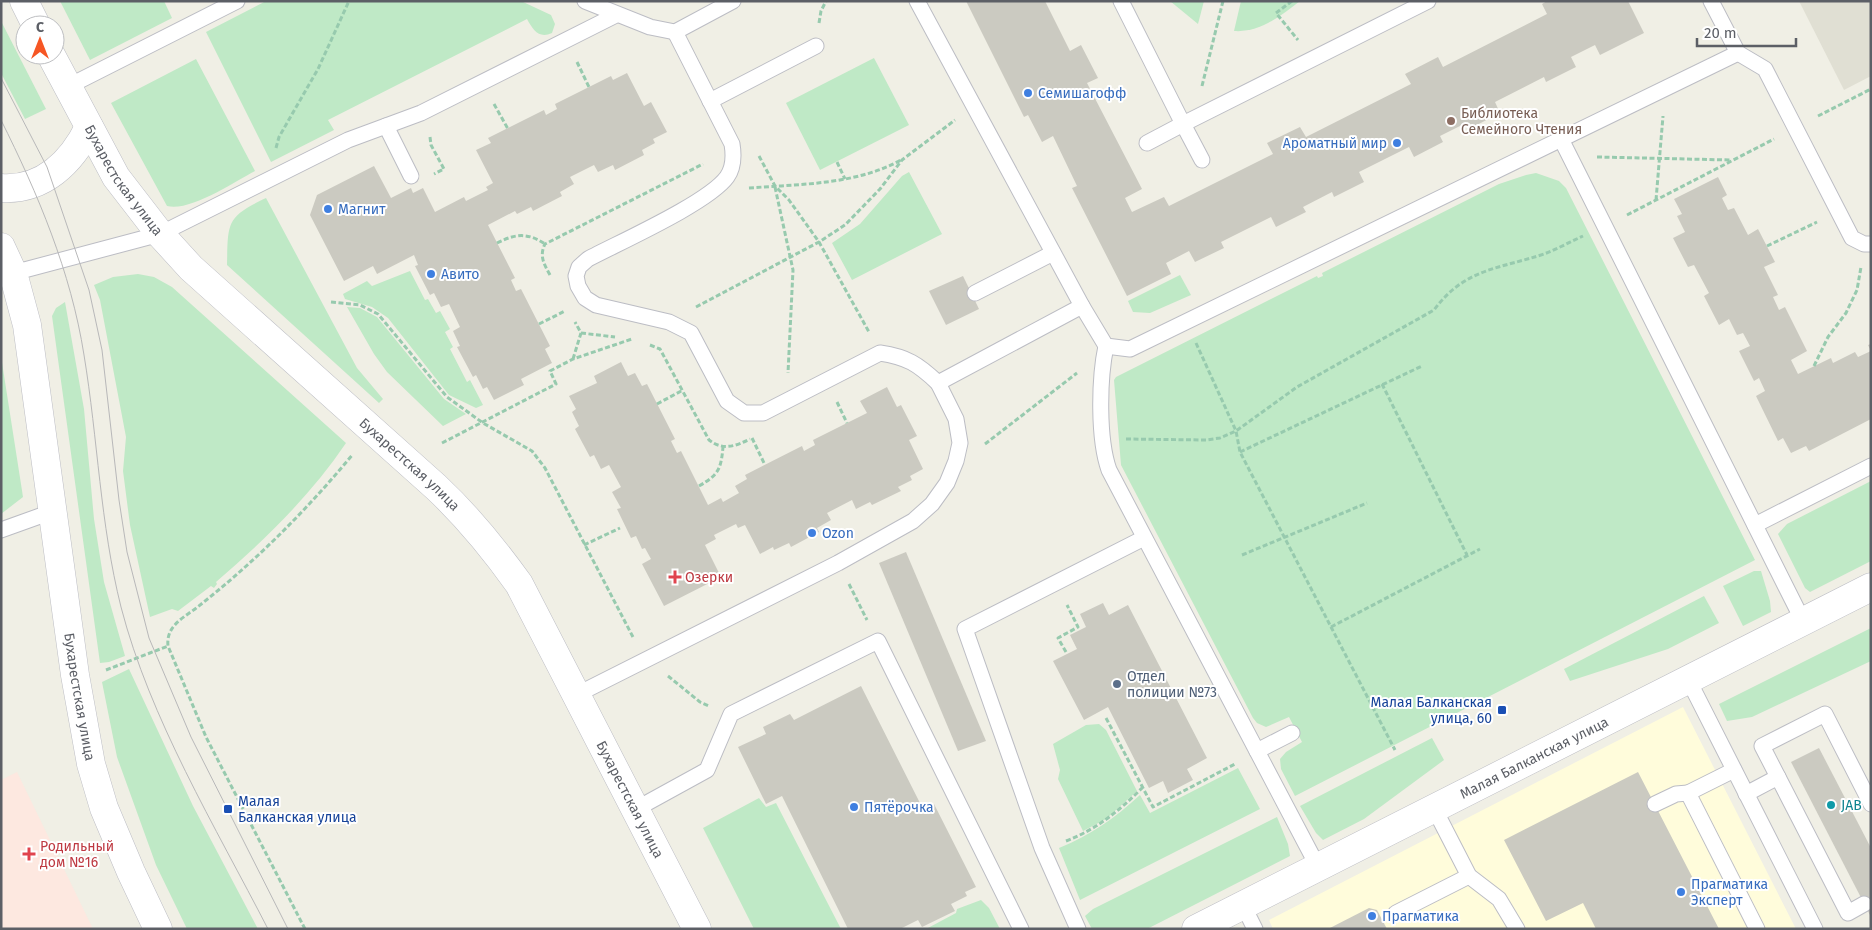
<svg xmlns="http://www.w3.org/2000/svg" width="1872" height="930" font-family="'Fira Sans',sans-serif">
  <style>
    .commercial { fill: #fffcdb }
    .education { fill: #e0dfd3 }
    .medical { fill: #fde8e0 }
    .green { fill: #bfe9c6 }
    .building { fill: #cbcac1 }
    .lines { fill: none; stroke-linecap: round; stroke-linejoin: round }
    .service-casing { stroke: #bcbdc4; stroke-width: 17 }
    .minor-casing { stroke: #bcbdc4; stroke-width: 29 }
    .path { stroke: #97caae; stroke-width: 3; stroke-dasharray: 5 2.5; stroke-linecap: butt }
    .service { stroke: #fff; stroke-width: 15 }
    .minor { stroke: #fff; stroke-width: 28 }
    .tram { stroke: #b8b8b9; stroke-width: 1 }
    .shop-dot { fill: #3f7fe0; stroke: #fff; stroke-width: 2 }
    .education-dot { fill: #8d6e63; stroke: #fff; stroke-width: 2 }
    .health-dot { fill: #e0444e; stroke: #fff; stroke-width: 2 }
    .service-dot { fill: #5c6f8a; stroke: #fff; stroke-width: 2 }
    .transit-dot { fill: #1a4fb4; stroke: #fff; stroke-width: 2 }
    .culture-dot { fill: #0f9aa8; stroke: #fff; stroke-width: 2 }
    .labels { text-anchor: middle; stroke-width: 4; stroke-linejoin: round; paint-order: stroke }
    .shop-label { font-size: 14px; fill: #366cbe; stroke: #fff; text-anchor: start }
    .education-label { font-size: 14px; fill: #785e54; stroke: #fff; text-anchor: start }
    .street-label { font-size: 14px; fill: #5c5f66; stroke: #fff }
    .health-label { font-size: 14px; fill: #be3a42; stroke: #fff; text-anchor: start }
    .service-label { font-size: 14px; fill: #4e5e75; stroke: #fff; text-anchor: start }
    .transit-label { font-size: 14px; fill: #164399; stroke: #fff; text-anchor: end }
    .culture-label { font-size: 14px; fill: #0d838f; stroke: #fff; text-anchor: start }
  </style>
  <rect width="100%" height="100%" fill="#f0efe5"/>
  <polygon class="commercial" points="1683,707 1796,929 1273,929 1269,920"/>
  <polygon class="education" points="1799,1 1871,1 1871,76 1844,90"/>
  <polygon class="medical" points="17,772 93,929 1,929 1,780"/>
  <g class="green">
    <polygon points="60,1 164,1 172,18 90,60"/>
    <path d="M266,1H521L551,15L555,24L552,33C539,39 533,30 527,19L328,120L334,130L271,162L206,32Z"/>
    <polygon points="1170,1 1204,1 1198,24"/>
    <path d="M1241,1H1300C1281,16 1259,33 1234,31Z"/>
    <polygon points="1,21 46,109 25,119 1,73"/>
    <polygon points="874,58 909,125 820,170 786,103"/>
    <path d="M196,59L255,171C234,182 190,212 167,206L111,103Z"/>
    <polygon points="909,172 942,234 852,280 832,243 860,224 902,176"/>
    <polygon points="1536,173 1559,181 1566,188 1755,560 1295,796 1281,769 1280,759 1286,752 1302,742 1289,717 1266,727 1257,723 1253,718 1121,465 1114,380 1116,377 1317,276 1318,278 1323,276 1322,273 1499,184 1526,175"/>
    <path d="M266,198L357,368L383,399L379,403L227,265C228,222 226,217 266,198Z"/>
    <polygon points="410,271 425,300 428,299 436,313 440,311 450,329 445,332 453,347 450,349 467,382 470,380 483,405 476,408 449,395 388,318 372,307 345,299 343,294 367,281 372,286"/>
    <path d="M138,274L154,277L172,287L346,443C310,496 265,540 216,582L217,584L214,588L211,586L178,611L172,609L150,617L130,525L123,471L126,437L100,300L94,285L113,277Z"/>
    <polygon points="1180,275 1191,295 1150,313 1133,312 1128,301"/>
    <polygon points="65,302 84,409 94,519 104,582 125,656 109,662 100,663 52,316 56,308"/>
    <polygon points="347,307 360,308 377,317 444,399 466,414 443,426 387,372 374,354"/>
    <polygon points="1,356 23,497 1,514"/>
    <polygon points="1871,481 1871,561 1810,592 1805,588 1778,534 1787,524"/>
    <polygon points="1754,571 1761,571 1770,601 1771,612 1743,626 1723,586"/>
    <polygon points="1704,596 1719,623 1668,649 1570,681 1564,669"/>
    <polygon points="1871,628 1871,661 1752,717 1727,721 1719,704"/>
    <polygon points="129,669 193,806 258,929 187,929 156,865 117,757 102,682"/>
    <polygon points="1099,724 1106,730 1137,791 1106,819 1083,831 1058,779 1060,770 1053,744 1086,725"/>
    <polygon points="1432,738 1444,760 1364,819 1323,840 1316,833 1300,806"/>
    <path d="M1238,768L1260,809L1080,900L1059,848C1091,835 1115,818 1140,795L1150,813Z"/>
    <polygon points="759,798 766,807 776,803 841,929 754,929 703,828"/>
    <polygon points="1277,817 1288,844 1290,856 1147,929 1092,929 1085,916 1093,909"/>
    <polygon points="981,900 989,908 1000,929 926,929 956,913 957,909"/>
  </g>
  <g class="building">
    <polygon points="966,1 1045,1 1070,51 1081,45 1098,78 1087,83 1142,189 1125,198 1132,212 1164,197 1169,206 1273,154 1267,143 1300,127 1306,137 1411,84 1405,74 1438,57 1443,67 1547,14 1542,4 1547,1 1628,1 1644,33 1600,55 1595,45 1571,57 1576,67 1546,82 1544,77 1495,102 1500,113 1471,128 1468,122 1440,136 1443,142 1414,157 1409,147 1359,172 1364,182 1334,197 1332,192 1303,207 1306,212 1276,227 1271,217 1221,242 1224,248 1195,262 1189,251 1166,263 1171,274 1127,296 1072,188 1077,186 1053,136 1042,142 1028,115 1024,117"/>
    <polygon points="627,73 644,106 651,102 667,132 653,139 655,143 642,150 644,155 615,170 613,165 598,172 594,165 570,177 574,184 560,192 562,196 533,211 531,207 517,214 515,211 488,225 515,278 511,280 516,291 521,289 550,346 545,349 552,363 521,379 524,385 494,400 487,387 483,389 476,375 473,377 457,347 460,346 453,331 460,327 449,304 441,307 434,293 430,295 415,266 418,265 414,255 377,274 373,266 344,281 310,215 317,195 374,166 391,198 411,188 413,193 423,188 435,212 464,197 466,201 488,190 486,187 493,183 476,150 491,143 488,138 544,110 546,115 557,109 555,104 611,76 613,80"/>
    <polygon points="1718,177 1727,195 1722,198 1728,210 1734,208 1748,235 1758,229 1775,262 1764,267 1778,295 1773,297 1779,310 1785,307 1807,351 1791,360 1798,374 1831,358 1833,363 1855,352 1858,357 1871,351 1868,345 1871,344 1871,419 1809,451 1806,446 1791,453 1783,438 1778,441 1756,396 1765,391 1759,378 1754,381 1739,351 1750,346 1743,333 1737,335 1729,319 1719,325 1704,296 1709,293 1694,265 1688,267 1673,238 1685,232 1677,216 1682,214 1674,199"/>
    <polygon points="963,276 979,309 946,325 929,291"/>
    <polygon points="621,362 628,376 635,373 642,386 647,384 675,439 671,441 677,453 681,451 708,505 721,498 723,502 739,493 735,486 747,479 745,475 802,446 804,451 815,445 813,440 867,413 860,401 887,387 897,407 901,405 917,436 909,440 923,469 910,476 912,480 898,487 901,491 872,505 870,502 856,509 852,500 827,513 831,520 817,528 819,532 791,547 789,543 774,550 773,547 760,554 745,525 738,528 736,524 714,535 716,539 705,545 721,577 664,606 642,564 651,559 645,548 642,549 636,536 631,538 617,509 621,508 612,492 621,487 609,465 601,469 594,455 590,457 575,429 579,426 572,412 576,409 569,396 597,383 594,376"/>
    <polygon points="906,552 986,741 958,751 879,563"/>
    <polygon points="1103,603 1109,615 1128,605 1207,758 1187,769 1193,780 1168,793 1163,781 1149,788 1108,707 1084,720 1053,661 1077,649 1070,635 1086,627 1080,614"/>
    <polygon points="861,686 923,809 934,804 976,887 965,892 967,896 951,904 955,911 922,927 918,920 900,929 848,929 782,796 766,804 738,747 766,734 763,727 790,714 794,720"/>
    <polygon points="1819,748 1871,848 1871,917 1791,762"/>
    <polygon points="1638,772 1719,929 1596,929 1583,903 1546,921 1504,840"/>
    <polygon points="1369,908 1377,910 1387,929 1328,929"/>
  </g>
  <g class="lines">
    <g class="service-casing">
      <g id="service">
        <polyline points="585,1 650,27 675,32 733,1"/>
        <polyline points="917,1 1082,306 1106,346 1130,349 1738,53"/>
        <polyline points="1121,1 1183,124 1428,1"/>
        <polyline points="1711,1 1738,53 1765,69 1852,238 1864,244 1871,244"/>
        <path d="M675,32L732,144C734,156 734,167 727,177C708,203 620,242 588,259L579,267L576,276L578,286L585,298L596,305L669,322L691,333L727,401L744,413H763L880,353C907,357 918,364 938,383"/>
        <polyline points="67,87 237,1"/>
        <polyline points="710,101 816,46"/>
        <polyline points="386,126 411,176"/>
        <polyline points="1561,139 1803,621"/>
        <polyline points="1147,143 1183,124 1202,160"/>
        <polyline points="13,273 160,234 348,140 421,113 616,15"/>
        <polyline points="975,293 1053,253"/>
        <path d="M1106,346C1099,379 1098,439 1109,470L1318,867"/>
        <polyline points="1755,525 1871,466"/>
        <polyline points="1,530 54,511"/>
        <polyline points="1688,679 1815,929"/>
        <polyline points="576,695 838,563 913,521 932,504 947,483 956,461 960,443 956,419 938,383 1082,306"/>
        <polyline points="1257,751 1292,733"/>
        <polyline points="1734,770 1688,793 1757,929"/>
        <polyline points="1746,794 1778,777"/>
        <polyline points="1655,804 1676,794 1688,793"/>
        <polyline points="1434,808 1469,876 1499,899 1517,929"/>
        <polyline points="636,809 707,770 731,714 878,641 1021,929"/>
        <polyline points="1864,904 1848,913 1762,746 1825,714 1871,804"/>
        <polyline points="1243,905 1255,929"/>
        <polyline points="1396,913 1469,876"/>
        <polyline points="1078,929 1042,848 965,629 1144,538"/>
      </g>
    </g>
    <g class="minor-casing">
      <g id="minor">
        <polyline points="24,1 36,25"/>
        <path id="s1" d="M51,55L116,177L160,234L191,268L436,487C468,517 494,549 519,584L697,929"/>
        <path d="M1,188C43,191 72,162 89,127"/>
        <path id="s2" d="M1,247L13,273L27,325L75,675L91,764L104,808L131,872L158,929"/>
        <path id="s3" d="M1196,929L1871,587"/>
      </g>
    </g>
    <g class="path">
      <polyline points="1292,1 1276,13 1298,40"/>
      <polyline points="819,23 821,11 826,1"/>
      <polyline points="577,62 589,87"/>
      <polyline points="1202,86 1223,1"/>
      <polyline points="494,104 508,129"/>
      <polyline points="1818,116 1871,89"/>
      <polyline points="430,137 431,145 444,169 434,174"/>
      <polyline points="276,148 279,137 318,69 349,1"/>
      <polyline points="759,156 775,186 789,200 819,242 869,332"/>
      <polyline points="1597,157 1731,160"/>
      <polyline points="837,162 845,179"/>
      <polyline points="775,187 793,270 788,373"/>
      <path d="M749,188C801,184 855,185 901,160"/>
      <polyline points="1656,200 1663,116"/>
      <polyline points="1627,215 1774,139"/>
      <path d="M497,243C515,234 527,232 545,244"/>
      <polyline points="1767,246 1817,222"/>
      <path d="M550,275C544,264 539,256 545,244L703,164"/>
      <polyline points="331,302 360,305 378,314 447,397 483,423 532,451 545,468 634,639"/>
      <polyline points="696,307 819,242 845,225 880,189 902,160 955,120"/>
      <polyline points="539,324 565,311"/>
      <polyline points="581,333 615,337"/>
      <polyline points="1196,343 1236,431 1240,452 1395,750"/>
      <path d="M650,345L660,349L709,440C723,451 736,446 750,439"/>
      <polyline points="573,359 581,333 575,322"/>
      <polyline points="1814,366 1828,337 1846,313 1857,290 1861,267"/>
      <polyline points="1382,384 1467,555"/>
      <polyline points="837,402 847,423"/>
      <polyline points="657,404 683,390"/>
      <polyline points="752,438 765,465"/>
      <path d="M1126,439L1206,440L1220,438L1236,431L1297,387L1434,310C1465,268 1499,269 1544,254C1557,249 1570,242 1583,236"/>
      <polyline points="442,443 556,384 550,371 573,359 632,339"/>
      <polyline points="985,444 1077,373"/>
      <polyline points="1240,452 1422,366"/>
      <path d="M699,486C718,475 721,470 723,447"/>
      <polyline points="584,545 620,528"/>
      <polyline points="1242,555 1367,503"/>
      <polyline points="849,584 867,620"/>
      <polyline points="1331,627 1480,549"/>
      <polyline points="1066,652 1058,638 1078,627 1067,605"/>
      <polyline points="106,670 168,646"/>
      <polyline points="668,676 700,702 709,706"/>
      <polyline points="1106,718 1153,807 1235,764"/>
      <path d="M1066,841C1097,829 1119,811 1142,788"/>
      <path d="M305,929L206,737L168,646C166,627 181,619 195,609C254,563 306,511 353,454"/>
    </g>
    <use href="#service" class="service"/>
    <use href="#minor" class="minor"/>
    <g class="tram">
      <polyline points="1,78 47,167 89,290 102,350 119,500 127,552 149,638 191,737 288,929"/>
      <path d="M1,120C38,194 71,272 84,355C98,440 100,523 121,607C150,719 215,826 268,929"/>
    </g>
  </g>
  <g class="shop-dot">
    <circle cx="1028" cy="93" r="5"/>
    <circle cx="1397" cy="143" r="5"/>
    <circle cx="328" cy="209" r="5"/>
    <circle cx="431" cy="274" r="5"/>
    <circle cx="812" cy="533" r="5"/>
    <circle cx="854" cy="807" r="5"/>
    <circle cx="1681" cy="892" r="5"/>
    <circle cx="1372" cy="916" r="5"/>
  </g>
  <circle class="education-dot" cx="1451" cy="121" r="5"/>
  <g class="health-dot">
    <path d="M672.5 569.5h5v5h5v5h-5v5h-5v-5h-5v-5h5z"/>
    <path d="M26.5 846.5h5v5h5v5h-5v5h-5v-5h-5v-5h5z"/>
  </g>
  <circle class="service-dot" cx="1117" cy="684" r="5"/>
  <g class="transit-dot">
    <rect x="1497" y="705" width="10" height="10" rx="2.5"/>
    <rect x="223" y="804" width="10" height="10" rx="2.5"/>
  </g>
  <circle class="culture-dot" cx="1831" cy="805" r="5"/>
  <g class="labels">
    <g class="shop-label">
      <text x="1038" y="98">Семишагофф</text>
      <text x="1387" y="148" text-anchor="end">Ароматный мир</text>
      <text x="338" y="214">Магнит</text>
      <text x="441" y="279">Авито</text>
      <text x="822" y="538">Ozon</text>
      <text x="864" y="812">Пятёрочка</text>
      <text x="1691" y="889">Прагматика<tspan x="1691" dy="16">Эксперт</tspan></text>
      <text x="1382" y="921">Прагматика</text>
    </g>
    <g class="education-label">
      <text x="1461" y="118">Библиотека<tspan x="1461" dy="16">Семейного Чтения</tspan></text>
    </g>
    <g class="street-label">
      <text dy="5" stroke="none"><textPath href="#s1" startOffset="145">Бухарестская улица</textPath></text>
      <text dy="5" stroke="none"><textPath href="#s1" startOffset="550">Бухарестская улица</textPath></text>
      <text dy="5" stroke="none"><textPath href="#s2" startOffset="458">Бухарестская улица</textPath></text>
      <text dy="5" stroke="none"><textPath href="#s3" startOffset="379">Малая Балканская улица</textPath></text>
      <text dy="5" stroke="none"><textPath href="#s1" startOffset="955">Бухарестская улица</textPath></text>
    </g>
    <g class="health-label">
      <text x="685" y="582">Озерки</text>
      <text x="40" y="851">Родильный<tspan x="40" dy="16">дом №16</tspan></text>
    </g>
    <g class="service-label">
      <text x="1127" y="681">Отдел<tspan x="1127" dy="16">полиции №73</tspan></text>
    </g>
    <g class="transit-label">
      <text x="1492" y="707">Малая Балканская<tspan x="1492" dy="16">улица, 60</tspan></text>
      <text x="238" y="806" text-anchor="start">Малая<tspan x="238" dy="16">Балканская улица</tspan></text>
    </g>
    <g class="culture-label">
      <text x="1841" y="810">JAB</text>
    </g>
  </g>
  <rect width="1872" height="930" fill="none" stroke="#5c5f66" stroke-width="5"/>
  <g transform="translate(40 40)"><circle r="24" fill="#ffffff" stroke="#bebfc2"/>
  <path d="M0-4L9 19L0 12L-9 19Z" fill="#f65624"/>
  <text y="-8" font-size="14" font-weight="bold" text-anchor="middle" fill="#5c5f66">С</text>
  </g>
  <path d="M1697 38v8h99v-8" fill="none" stroke="#5c5f66" stroke-width="2.5"/>
  <text x="1704" y="38" font-size="15" fill="#5c5f66" stroke="#ffffff" stroke-width="4" paint-order="stroke">20 m</text>
</svg>
